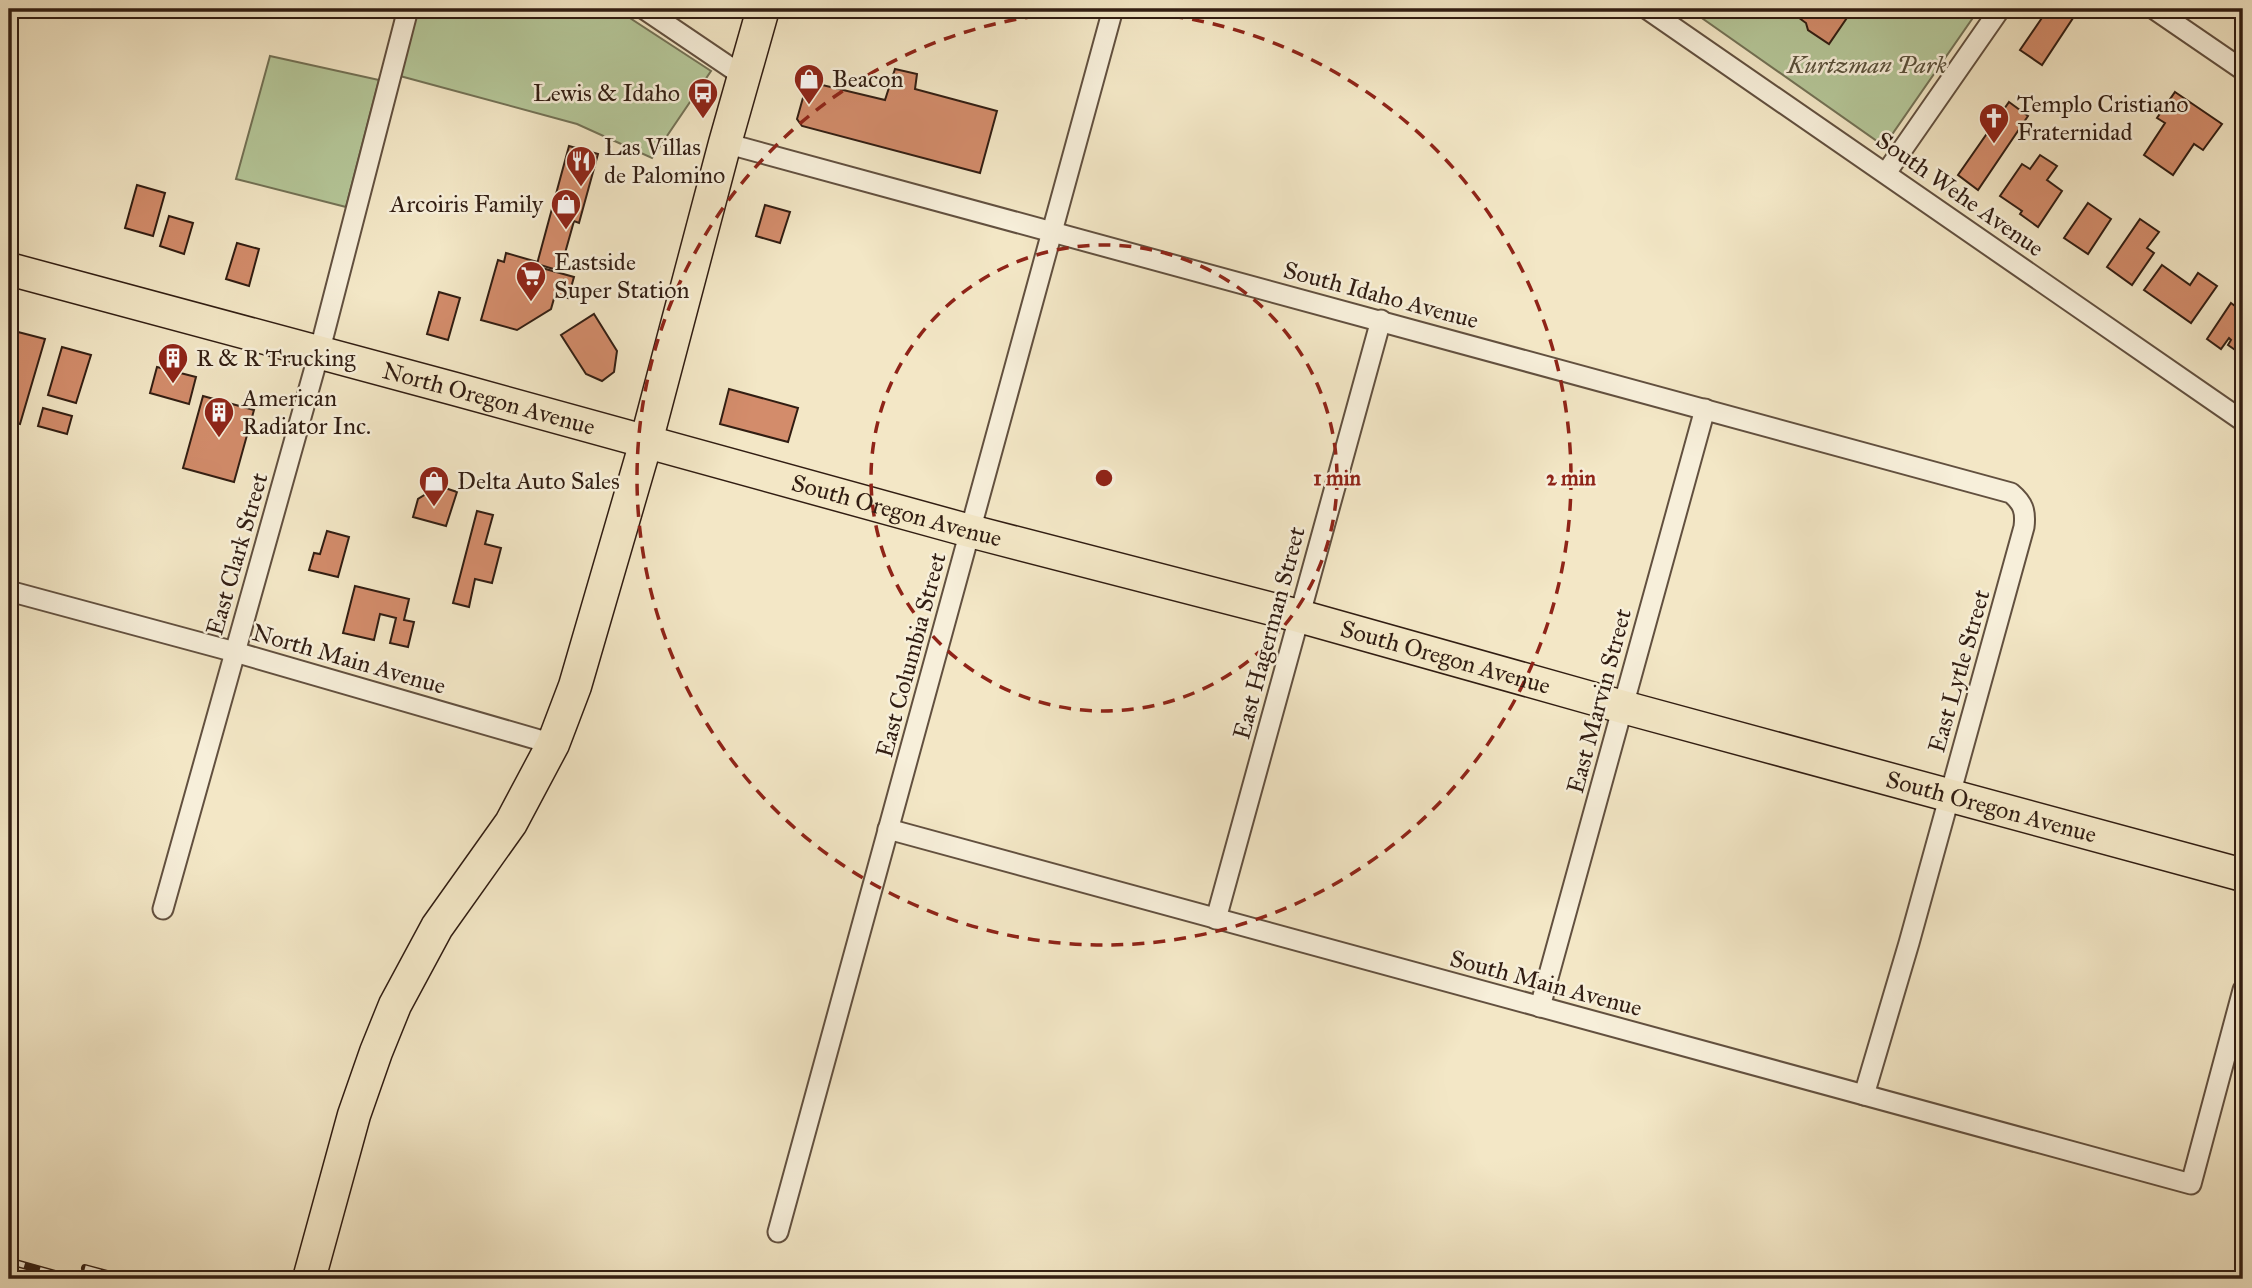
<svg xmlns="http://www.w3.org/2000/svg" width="2252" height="1288" font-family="'IM FELL Great Primer',serif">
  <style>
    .green { fill: #b5c799; stroke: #737256; stroke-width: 2 }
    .building { fill: #d38c6b; stroke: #311d12; stroke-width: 2 }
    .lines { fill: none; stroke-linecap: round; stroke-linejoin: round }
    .minor-casing { stroke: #62503f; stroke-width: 23 }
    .primary-casing { stroke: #311d12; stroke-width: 35 }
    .minor { stroke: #f7efda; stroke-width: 19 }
    .primary { stroke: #f3e7c6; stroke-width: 32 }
    .rail-casing { stroke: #311d12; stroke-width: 8 }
    .rail { stroke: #f7efda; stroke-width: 5; stroke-dasharray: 16; stroke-linecap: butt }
    .ring { fill: none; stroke: #8f2418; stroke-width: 3.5; stroke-dasharray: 12 9 }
    .labels { text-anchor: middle; stroke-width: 5; stroke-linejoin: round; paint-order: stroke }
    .park-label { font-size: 24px; font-style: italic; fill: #59503a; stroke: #f7efda }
    .poi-label { font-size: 24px; fill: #311d12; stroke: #f7efda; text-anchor: start }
    .street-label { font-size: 24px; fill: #311d12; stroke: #f7efda }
    .centre { fill: #8f2418; stroke: #f7efda; stroke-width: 3.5 }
    .ring-label { font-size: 21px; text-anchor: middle; font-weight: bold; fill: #8f2418; stroke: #f7efda; stroke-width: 5; stroke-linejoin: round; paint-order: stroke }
  </style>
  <rect width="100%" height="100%" fill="#f3e7c6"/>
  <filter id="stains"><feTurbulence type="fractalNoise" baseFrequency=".00286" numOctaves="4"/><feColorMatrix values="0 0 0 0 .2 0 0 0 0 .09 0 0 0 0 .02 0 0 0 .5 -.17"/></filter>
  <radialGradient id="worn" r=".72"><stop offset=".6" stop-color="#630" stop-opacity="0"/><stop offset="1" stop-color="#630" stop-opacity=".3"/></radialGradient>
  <g class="green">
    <polygon points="417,9 616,9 711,71 652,158 577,124 400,76"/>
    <polygon points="1689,9 1979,9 1884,146"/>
    <polygon points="270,56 379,80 346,207 236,179"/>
  </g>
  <g class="building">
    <polygon points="1793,9 1853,9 1829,44 1808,30 1806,23 1791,12"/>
    <polygon points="2048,9 2066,9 2075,15 2042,65 2020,50"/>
    <polygon points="2235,9 2243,9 2243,23 2231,15"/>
    <polygon points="895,69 917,74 915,89 997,111 980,173 802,126 797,119 806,87 814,83 885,100"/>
    <polygon points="2175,92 2222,124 2203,150 2194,144 2173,175 2144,155 2165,123 2157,118"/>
    <polygon points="2009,102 2028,116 1978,190 1958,175"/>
    <polygon points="569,146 598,154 579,223 574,221 560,271 537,264"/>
    <polygon points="2040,155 2057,166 2047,180 2062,191 2038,227 2020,214 2022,211 2000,196 2022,164 2030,169"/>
    <polygon points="137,185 165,193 153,236 125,228"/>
    <polygon points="2088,203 2111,219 2088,254 2064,238"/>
    <polygon points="765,205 790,212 780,243 756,236"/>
    <polygon points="169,216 193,223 184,254 160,246"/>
    <polygon points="2140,219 2159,232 2147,248 2154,253 2132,285 2107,267"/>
    <polygon points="237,243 259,249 249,286 226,279"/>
    <polygon points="506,253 537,262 535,266 574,277 568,298 555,295 551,309 517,330 481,320 498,260 504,262"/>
    <polygon points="2162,265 2190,285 2198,273 2217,286 2191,323 2144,290"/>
    <polygon points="439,292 460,298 448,340 427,334"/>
    <polygon points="2231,303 2239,309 2243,303 2243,349 2241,348 2238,352 2228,345 2231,340 2229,338 2221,349 2207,339"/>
    <polygon points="594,314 617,351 614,372 602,381 586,374 561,335"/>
    <polygon points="18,332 45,339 20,424 9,421 9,363"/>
    <polygon points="62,347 91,355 76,403 48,395"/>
    <polygon points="157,367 196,377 189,404 150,393"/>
    <polygon points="729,389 798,408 788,442 720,424"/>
    <polygon points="203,396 254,410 234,482 183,468"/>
    <polygon points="43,408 72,416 67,434 38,426"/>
    <polygon points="439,486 457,492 446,526 413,517 418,499"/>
    <polygon points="477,511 493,515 485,544 501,548 492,583 475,579 469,607 453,603"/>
    <polygon points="327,531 349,537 338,577 309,570 314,553 320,554"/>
    <polygon points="355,586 409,599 404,620 414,622 408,647 390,643 396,618 380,614 374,640 343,633"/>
  </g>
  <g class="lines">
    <g class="minor-casing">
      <g id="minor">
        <polyline points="644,9 743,76"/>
        <polyline points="1647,9 2243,421"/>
        <polyline points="2154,9 2243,70"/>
        <path d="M725,143L2011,493C2023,503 2026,511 2024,527L1909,943L1864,1095"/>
        <polyline points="1886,173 2000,9"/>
        <polyline points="9,591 235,652 553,744"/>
        <polyline points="888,829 2191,1184 2243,990"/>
        <polyline points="163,909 319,353 408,9"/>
        <polyline points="1216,919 1381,320"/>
        <polyline points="1540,1007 1705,409"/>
        <polyline points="778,1232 1113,9"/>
      </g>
    </g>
    <g class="primary-casing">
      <g id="primary">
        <path id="s1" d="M9,269L455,389L970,531L1299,616L1623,707L2243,875"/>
        <polyline points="309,1279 354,1115 376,1052 395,1005 437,927 511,823 553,744 575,686 646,442 725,143 763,9"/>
      </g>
    </g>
    <use href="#minor" class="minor"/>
    <use href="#primary" class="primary"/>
    <g class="rail-casing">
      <g id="rail">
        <polyline points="9,1261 73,1279"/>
        <polyline points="85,1268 126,1279"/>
      </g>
    </g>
    <use href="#rail" class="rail"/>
  </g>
  <g class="ring">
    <circle cx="1104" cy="478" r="233"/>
    <circle cx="1104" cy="478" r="467"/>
  </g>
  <defs>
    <g id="shop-pin" transform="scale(1.575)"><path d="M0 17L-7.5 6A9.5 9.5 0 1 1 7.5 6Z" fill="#8f2418" stroke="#f7efda"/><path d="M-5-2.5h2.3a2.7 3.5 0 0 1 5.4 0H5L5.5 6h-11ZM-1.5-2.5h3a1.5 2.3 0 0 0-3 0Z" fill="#fff"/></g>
    <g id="bus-pin" transform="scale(1.575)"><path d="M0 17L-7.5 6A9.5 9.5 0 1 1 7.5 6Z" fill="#8f2418" stroke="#f7efda"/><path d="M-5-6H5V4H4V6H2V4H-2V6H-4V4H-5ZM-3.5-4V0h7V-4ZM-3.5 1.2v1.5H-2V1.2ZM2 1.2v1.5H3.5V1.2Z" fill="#fff"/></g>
    <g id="church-pin" transform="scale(1.575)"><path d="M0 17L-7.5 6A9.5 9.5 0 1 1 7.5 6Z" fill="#8f2418" stroke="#f7efda"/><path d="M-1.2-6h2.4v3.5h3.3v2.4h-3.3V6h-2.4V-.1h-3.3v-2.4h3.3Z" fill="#fff"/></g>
    <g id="restaurant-pin" transform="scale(1.575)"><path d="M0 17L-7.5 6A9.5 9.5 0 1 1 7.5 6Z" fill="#8f2418" stroke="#f7efda"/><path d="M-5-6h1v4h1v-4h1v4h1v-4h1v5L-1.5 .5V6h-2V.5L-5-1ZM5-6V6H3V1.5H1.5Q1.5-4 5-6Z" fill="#fff"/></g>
    <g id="supermarket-pin" transform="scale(1.575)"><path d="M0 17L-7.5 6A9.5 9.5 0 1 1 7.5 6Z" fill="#8f2418" stroke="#f7efda"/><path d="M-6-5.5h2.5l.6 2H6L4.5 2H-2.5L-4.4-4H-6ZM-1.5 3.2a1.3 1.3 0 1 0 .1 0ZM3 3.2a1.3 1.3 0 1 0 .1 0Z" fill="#fff"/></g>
    <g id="building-pin" transform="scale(1.575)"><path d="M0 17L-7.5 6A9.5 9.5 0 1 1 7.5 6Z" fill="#8f2418" stroke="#f7efda"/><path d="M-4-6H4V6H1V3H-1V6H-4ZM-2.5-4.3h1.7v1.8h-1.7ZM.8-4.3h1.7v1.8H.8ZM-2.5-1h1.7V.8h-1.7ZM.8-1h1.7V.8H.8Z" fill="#fff"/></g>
  </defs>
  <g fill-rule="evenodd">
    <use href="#shop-pin" x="809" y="79"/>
    <use href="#bus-pin" x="703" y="93"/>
    <use href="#church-pin" x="1994" y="118"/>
    <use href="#restaurant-pin" x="581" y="161"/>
    <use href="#shop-pin" x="566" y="204"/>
    <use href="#supermarket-pin" x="531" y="276"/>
    <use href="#building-pin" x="173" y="358"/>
    <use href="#building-pin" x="219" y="412"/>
    <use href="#shop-pin" x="434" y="481"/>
  </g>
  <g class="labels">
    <g class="park-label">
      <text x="1867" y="73">Kurtzman Park</text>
    </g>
    <g class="poi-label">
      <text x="832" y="87">Beacon</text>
      <text x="680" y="101" text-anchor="end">Lewis &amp; Idaho</text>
      <text x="2017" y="112">Templo Cristiano<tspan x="2017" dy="28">Fraternidad</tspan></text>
      <text x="604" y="155">Las Villas<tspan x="604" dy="28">de Palomino</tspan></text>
      <text x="543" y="212" text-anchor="end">Arcoiris Family</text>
      <text x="554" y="270">Eastside<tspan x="554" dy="28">Super Station</tspan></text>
      <text x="196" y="366">R &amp; R Trucking</text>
      <text x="242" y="406">American<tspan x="242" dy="28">Radiator Inc.</tspan></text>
      <text x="457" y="489">Delta Auto Sales</text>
    </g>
    <g class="street-label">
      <text transform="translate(1960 194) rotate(35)" y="8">South Wehe Avenue</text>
      <text transform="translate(1381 295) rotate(15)" y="8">South Idaho Avenue</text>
      <text dy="8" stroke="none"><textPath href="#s1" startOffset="497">North Oregon Avenue</textPath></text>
      <text dy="8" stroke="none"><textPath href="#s1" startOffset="920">South Oregon Avenue</textPath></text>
      <text transform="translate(237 554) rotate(-74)" y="8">East Clark Street</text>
      <text transform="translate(1269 633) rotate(-75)" y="8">East Hagerman Street</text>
      <text transform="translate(911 655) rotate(-75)" y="8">East Columbia Street</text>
      <text dy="8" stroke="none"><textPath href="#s1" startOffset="1488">South Oregon Avenue</textPath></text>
      <text transform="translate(349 659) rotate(16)" y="8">North Main Avenue</text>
      <text transform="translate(1959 671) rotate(-74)" y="8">East Lytle Street</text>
      <text transform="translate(1599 701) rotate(-75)" y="8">East Marvin Street</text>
      <text dy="8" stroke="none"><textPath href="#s1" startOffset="2054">South Oregon Avenue</textPath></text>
      <text transform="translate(1546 983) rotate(15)" y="8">South Main Avenue</text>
    </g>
  </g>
  <circle cx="1104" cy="478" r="10" class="centre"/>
  <g class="ring-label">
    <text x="1337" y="485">1 min</text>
    <text x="1571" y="485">2 min</text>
  </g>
  <rect width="2252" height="1288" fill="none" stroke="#f3e7c6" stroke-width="35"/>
  <rect x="10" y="10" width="2231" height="1267" fill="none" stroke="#311d12" stroke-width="3.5"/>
  <rect x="18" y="18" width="2217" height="1253" fill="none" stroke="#311d12" stroke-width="2"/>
  <rect width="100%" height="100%" filter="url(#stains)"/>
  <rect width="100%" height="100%" fill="url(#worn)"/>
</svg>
